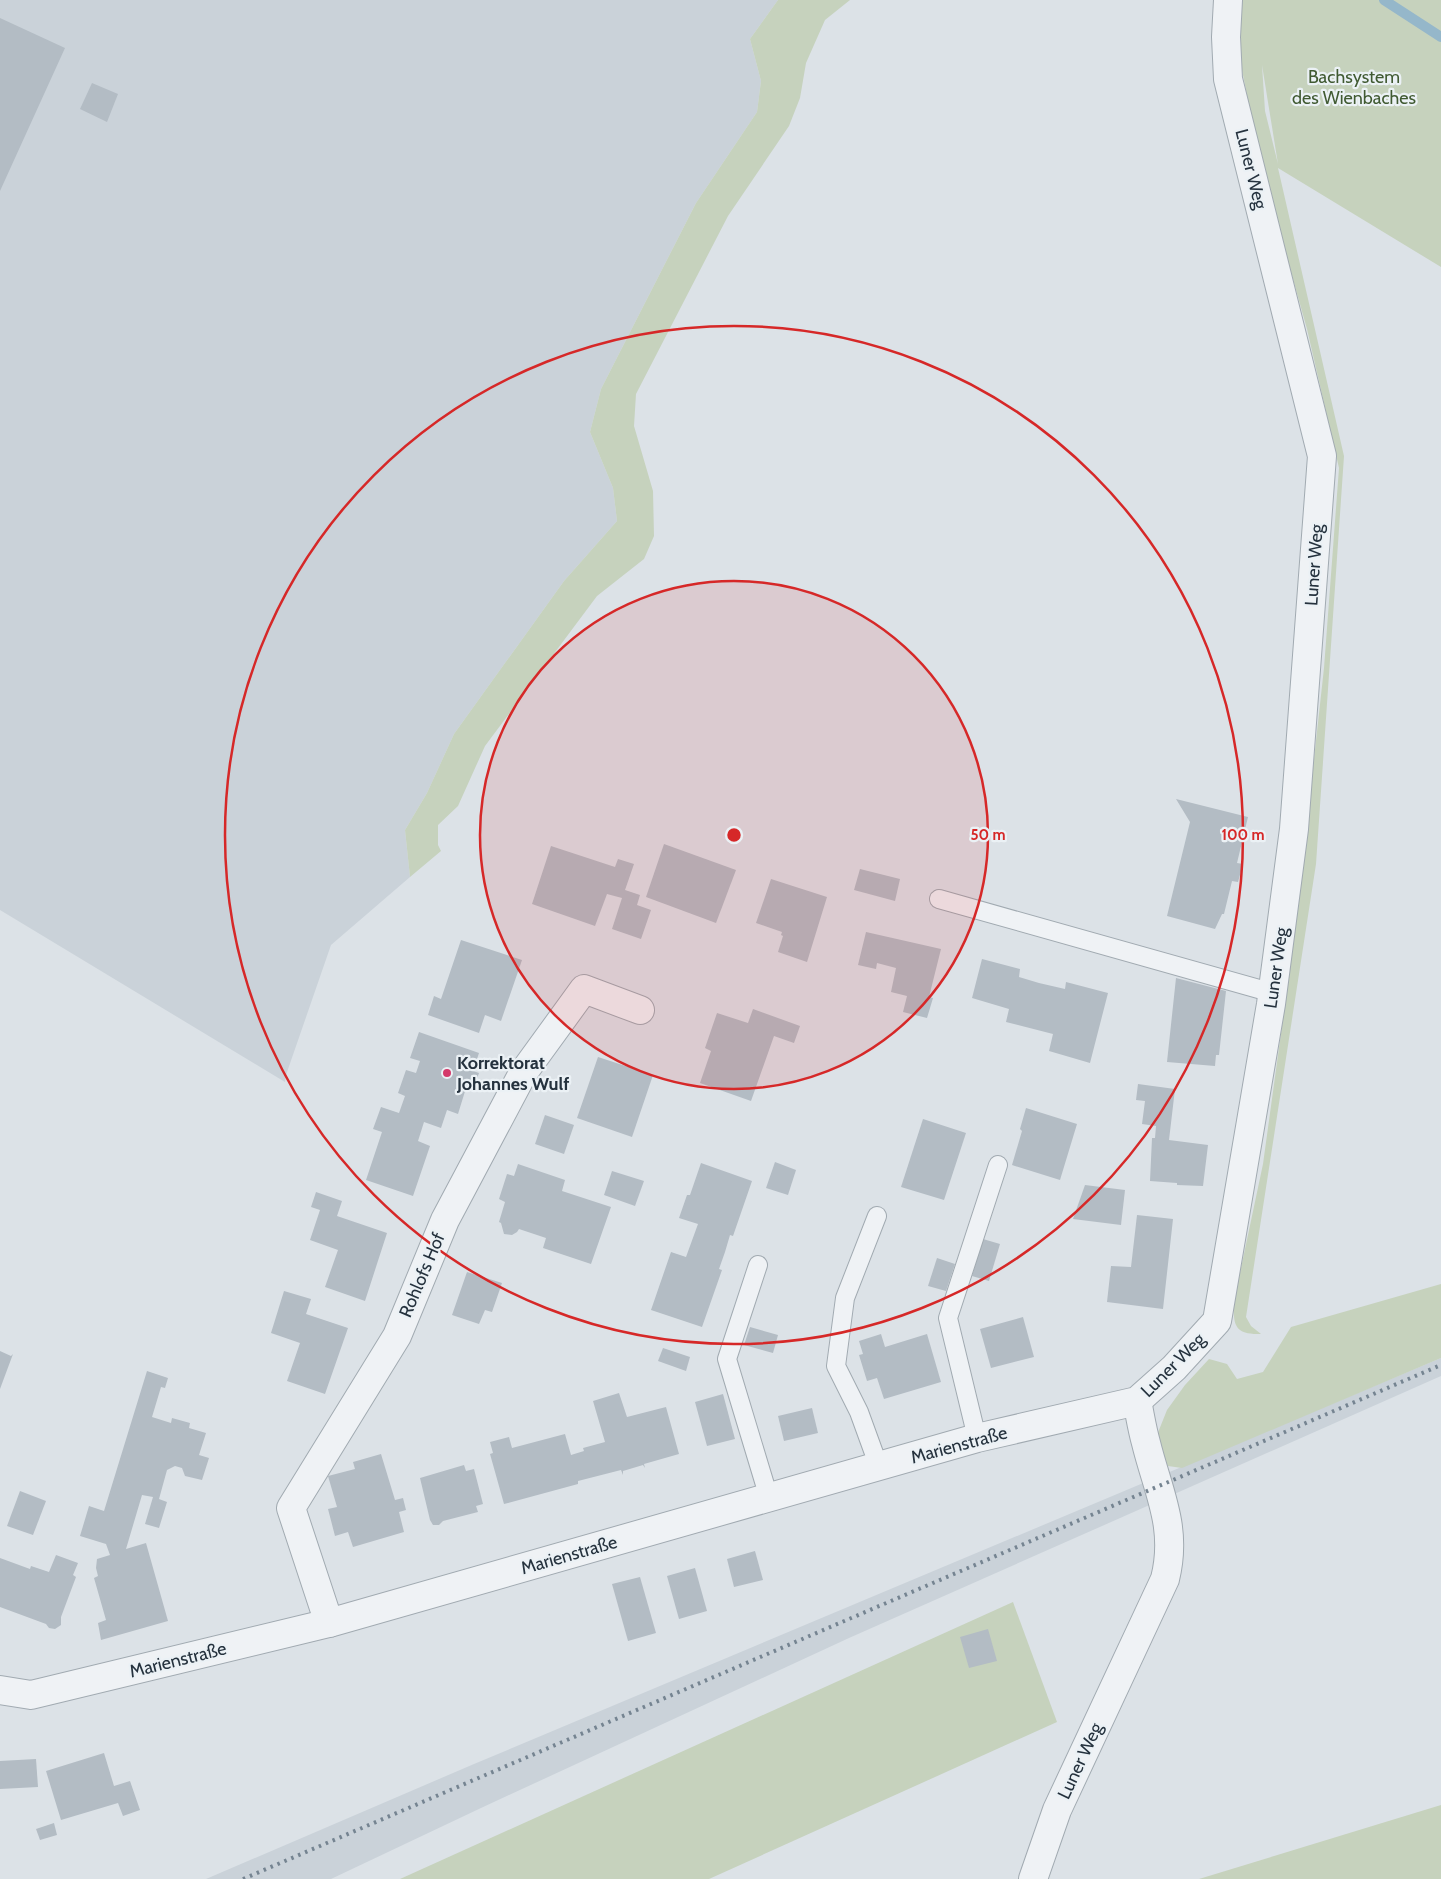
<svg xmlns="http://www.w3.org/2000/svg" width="1441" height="1879" font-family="Cabin,sans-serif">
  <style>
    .built { fill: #cad2d9 }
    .green { fill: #c6d2bd; fill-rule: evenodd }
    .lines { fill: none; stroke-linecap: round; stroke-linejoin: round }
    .stream { stroke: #95b7ca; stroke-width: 10 }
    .building { fill: #b3bcc4 }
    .lane-casing { stroke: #a1aab1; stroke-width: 20 }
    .street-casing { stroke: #a1aab1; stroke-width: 30 }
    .lane { stroke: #eff2f5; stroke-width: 18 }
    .street { stroke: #eff2f5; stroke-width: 28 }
    .rail { stroke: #758491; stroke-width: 4; stroke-dasharray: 2.5 5; stroke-linecap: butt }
    .ring { fill: none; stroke: #d62828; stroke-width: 2.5 }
    .poi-dot { fill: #d4396a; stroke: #ebf1f5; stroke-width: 2 }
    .labels { text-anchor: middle; stroke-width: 4.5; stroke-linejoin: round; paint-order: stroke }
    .park-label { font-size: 18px; fill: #405a32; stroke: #ebf1f5 }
    .street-label { font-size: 18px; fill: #25323e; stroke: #ebf1f5 }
    .poi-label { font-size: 18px; font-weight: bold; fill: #25323e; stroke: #ebf1f5; text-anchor: start }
    .centre { fill: #d62828; stroke: #ebf1f5; stroke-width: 2.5 }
    .ring-label { font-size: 15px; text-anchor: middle; font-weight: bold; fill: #d62828; stroke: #ebf1f5; stroke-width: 4.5; stroke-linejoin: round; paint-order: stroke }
  </style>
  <rect width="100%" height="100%" fill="#dce2e7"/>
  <g class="built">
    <polygon points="0,0 778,0 750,39 761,81 757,112 696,203 601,389 590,432 613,488 617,521 564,581 454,734 427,793 405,830 410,877 331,945 286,1075 285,1082 0,910"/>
    <polygon points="1441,1358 1441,1376 849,1638 481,1808 331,1879 206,1879 474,1764"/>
  </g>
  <g class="green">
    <polygon points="778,0 850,0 825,20 806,63 800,98 789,126 728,216 636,394 634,426 653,491 654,536 644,559 597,596 485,746 458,806 438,825 438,845 441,851 410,877 405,830 427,793 454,734 564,581 617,521 613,488 590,432 601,389 696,203 757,112 761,81 750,39"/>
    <path d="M1241,0H1441V267L1278,168L1344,456L1316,864L1246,1317L1251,1326L1261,1334C1234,1335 1233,1325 1234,1301L1263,1164L1295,932L1324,668L1339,468L1307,329L1261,165L1239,55ZM1262,65L1278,164L1265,111Z"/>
    <polygon points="1441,1284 1441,1358 1182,1468 1168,1466 1155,1440 1167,1410 1185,1385 1209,1359 1227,1364 1237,1379 1263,1372 1291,1327"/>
    <polygon points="1013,1602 1057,1722 709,1879 400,1879"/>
    <polygon points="1441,1805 1441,1879 1199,1879"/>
  </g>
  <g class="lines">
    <polyline class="stream" points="1384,0 1441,37"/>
  </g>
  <g class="building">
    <polygon points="0,18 65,48 0,191"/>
    <polygon points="92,83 118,94 107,122 80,109"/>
    <polygon points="1176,799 1248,817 1237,863 1243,864 1238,882 1232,881 1224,914 1222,914 1215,929 1167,916 1190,822"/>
    <polygon points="664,844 736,870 716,923 646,897"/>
    <polygon points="551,846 615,867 618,859 634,864 625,890 640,895 637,905 651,910 641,939 612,929 622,898 607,894 595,926 532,904"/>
    <polygon points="860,869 900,879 895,901 854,890"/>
    <polygon points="771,879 827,897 807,962 778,952 783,936 781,935 782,932 756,923"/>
    <polygon points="866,932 941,949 929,997 933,998 927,1018 903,1012 907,996 891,992 896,968 877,963 876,969 858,965"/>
    <polygon points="461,940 522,960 501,1021 485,1015 479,1033 428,1015 434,996 441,999"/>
    <polygon points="982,959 1020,969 1019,977 1039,983 1065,989 1066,982 1108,993 1090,1063 1049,1051 1053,1034 1006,1022 1009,1009 972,998"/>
    <polygon points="1176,978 1226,991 1219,1055 1216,1055 1215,1066 1167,1062"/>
    <polygon points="753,1009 800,1026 794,1043 774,1036 751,1101 700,1083 711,1051 705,1048 717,1013 748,1023"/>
    <polygon points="419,1032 479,1053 473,1071 479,1073 473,1090 466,1088 458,1114 447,1110 441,1128 424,1122 418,1141 430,1146 413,1196 366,1180 382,1132 373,1129 381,1107 399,1113 405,1096 398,1093 406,1070 416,1073 420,1061 410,1058"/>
    <polygon points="598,1057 653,1075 632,1137 577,1118"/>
    <polygon points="1138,1084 1175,1089 1169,1140 1208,1145 1203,1186 1177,1185 1177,1183 1150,1181 1152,1138 1155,1138 1156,1126 1142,1124 1145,1101 1136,1100"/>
    <polygon points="1026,1108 1077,1124 1060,1180 1012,1165 1022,1131 1020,1129"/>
    <polygon points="545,1115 574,1125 564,1154 535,1144"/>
    <polygon points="923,1119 966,1133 944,1200 901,1187"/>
    <polygon points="775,1162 796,1170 788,1195 766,1188"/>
    <polygon points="701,1163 752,1181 733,1236 730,1235 725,1252 719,1269 722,1270 702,1327 651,1310 671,1252 686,1257 698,1224 679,1218 687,1195 690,1195"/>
    <polygon points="518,1164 565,1180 562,1191 611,1207 591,1264 543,1248 546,1238 519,1229 517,1232 512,1235 504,1234 501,1223 499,1222 505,1202 499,1199 507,1174 514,1176"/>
    <polygon points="612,1171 644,1181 635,1206 604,1195"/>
    <polygon points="1085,1185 1125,1190 1121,1225 1073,1219"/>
    <polygon points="316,1192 342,1201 337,1216 387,1233 365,1301 325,1287 338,1250 310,1240 320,1210 311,1207"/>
    <polygon points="1137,1215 1173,1219 1163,1309 1107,1302 1111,1266 1131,1267"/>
    <polygon points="983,1239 1000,1244 989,1281 972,1276"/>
    <polygon points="937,1258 955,1264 946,1291 928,1286"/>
    <polygon points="467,1272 502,1283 492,1312 485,1310 479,1324 452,1315"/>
    <polygon points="284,1291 311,1299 306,1314 348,1328 325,1394 287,1381 300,1343 271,1333"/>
    <polygon points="1023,1317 1034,1357 991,1368 980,1329"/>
    <polygon points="750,1327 778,1335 773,1353 744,1345"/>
    <polygon points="881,1334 885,1347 927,1334 941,1382 884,1399 877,1378 867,1381 859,1355 863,1354 859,1341"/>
    <polygon points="663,1348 690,1357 686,1371 658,1361"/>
    <polygon points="0,1351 11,1356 13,1354 0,1389"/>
    <polygon points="147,1371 168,1378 165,1388 161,1387 152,1417 171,1423 172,1418 190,1423 189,1428 206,1433 199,1455 209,1458 202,1480 185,1476 182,1468 175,1466 167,1470 159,1499 167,1502 159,1528 145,1524 153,1497 142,1495 126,1549 146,1543 168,1621 101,1640 98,1623 106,1620 94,1578 98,1576 96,1568 97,1559 110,1555 106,1544 80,1536 89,1506 104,1511"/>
    <polygon points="619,1393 627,1417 666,1407 679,1454 644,1464 645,1468 643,1465 623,1471 623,1475 621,1470 578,1481 578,1484 504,1504 490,1454 493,1453 490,1442 509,1437 512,1448 565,1434 571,1455 584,1451 583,1448 605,1442 593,1401"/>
    <polygon points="723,1394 735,1439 707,1446 695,1402"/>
    <polygon points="812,1408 818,1433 784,1441 778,1416"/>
    <polygon points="381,1454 395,1500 403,1498 406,1510 399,1512 404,1532 353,1547 348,1532 335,1536 328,1509 337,1507 328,1476 355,1469 353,1462"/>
    <polygon points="464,1465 466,1471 474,1469 483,1504 476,1506 478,1512 443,1521 439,1525 433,1525 430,1520 420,1478"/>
    <polygon points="20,1491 46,1501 33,1535 7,1526"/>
    <polygon points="755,1551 763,1580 734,1587 727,1559"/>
    <polygon points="56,1555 78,1563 73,1575 76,1577 61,1617 61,1625 55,1629 49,1628 46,1624 0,1607 0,1558 30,1569 31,1566 49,1572"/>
    <polygon points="695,1568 707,1611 679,1619 667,1576"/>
    <polygon points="640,1577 656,1633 628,1641 612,1584"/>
    <polygon points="988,1629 997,1661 969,1668 960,1637"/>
    <polygon points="104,1753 114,1786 130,1781 140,1810 123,1816 118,1803 61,1820 46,1771"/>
    <polygon points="36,1759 38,1787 0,1789 0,1761"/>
    <polygon points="54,1823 57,1835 40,1840 36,1829"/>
  </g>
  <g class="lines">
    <g class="lane-casing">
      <g id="lane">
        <polyline points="939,899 1273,993"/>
        <polyline points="877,1216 845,1298 836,1366 859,1412 879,1467"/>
        <polyline points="758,1265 727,1359 769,1498"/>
        <polyline points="977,1438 948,1318 998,1165"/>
      </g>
    </g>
    <g class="street-casing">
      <g id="street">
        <polyline points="329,1623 291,1508 397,1336 445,1220 523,1073 584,989 640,1010"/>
        <polyline points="0,1690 31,1695 329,1623 977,1438 1137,1401 1174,1368 1217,1321 1271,1004 1294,829 1322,456 1228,79 1226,37 1228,0"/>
        <path d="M1033,1879L1057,1810L1165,1579C1178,1527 1158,1492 1146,1443C1142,1429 1140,1415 1137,1401"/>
      </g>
    </g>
    <use href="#lane" class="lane"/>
    <use href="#street" class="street"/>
    <polyline class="rail" points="243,1879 1441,1365"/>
  </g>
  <circle cx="734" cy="835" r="254" fill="#d62828" fill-opacity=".12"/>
  <g class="ring">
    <circle cx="734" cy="835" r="254"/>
    <circle cx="734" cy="835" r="509"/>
  </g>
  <circle class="poi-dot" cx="447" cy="1073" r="5"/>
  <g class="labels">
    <g class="park-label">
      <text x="1354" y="83">Bachsystem<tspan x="1354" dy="21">des Wienbaches</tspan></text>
    </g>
    <g class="street-label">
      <text transform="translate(1251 169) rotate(76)" y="6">Luner Weg</text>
      <text transform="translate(1314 565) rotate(-86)" y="6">Luner Weg</text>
      <text transform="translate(1276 968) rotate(-82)" y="6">Luner Weg</text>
      <text transform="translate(422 1275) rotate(-67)" y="6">Rohlofs Hof</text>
      <text transform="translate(1173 1365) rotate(-45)" y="6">Luner Weg</text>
      <text transform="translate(959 1445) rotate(-15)" y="6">Marienstraße</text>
      <text transform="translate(569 1555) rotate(-16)" y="6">Marienstraße</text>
      <text transform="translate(178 1660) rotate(-14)" y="6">Marienstraße</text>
      <text transform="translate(1080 1761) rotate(-65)" y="6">Luner Weg</text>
    </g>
    <g class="poi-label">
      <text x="457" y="1069">Korrektorat<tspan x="457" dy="21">Johannes Wulf</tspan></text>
    </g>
  </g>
  <circle cx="734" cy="835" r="8" class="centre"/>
  <g class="ring-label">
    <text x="988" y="840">50 m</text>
    <text x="1243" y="840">100 m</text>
  </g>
</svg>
